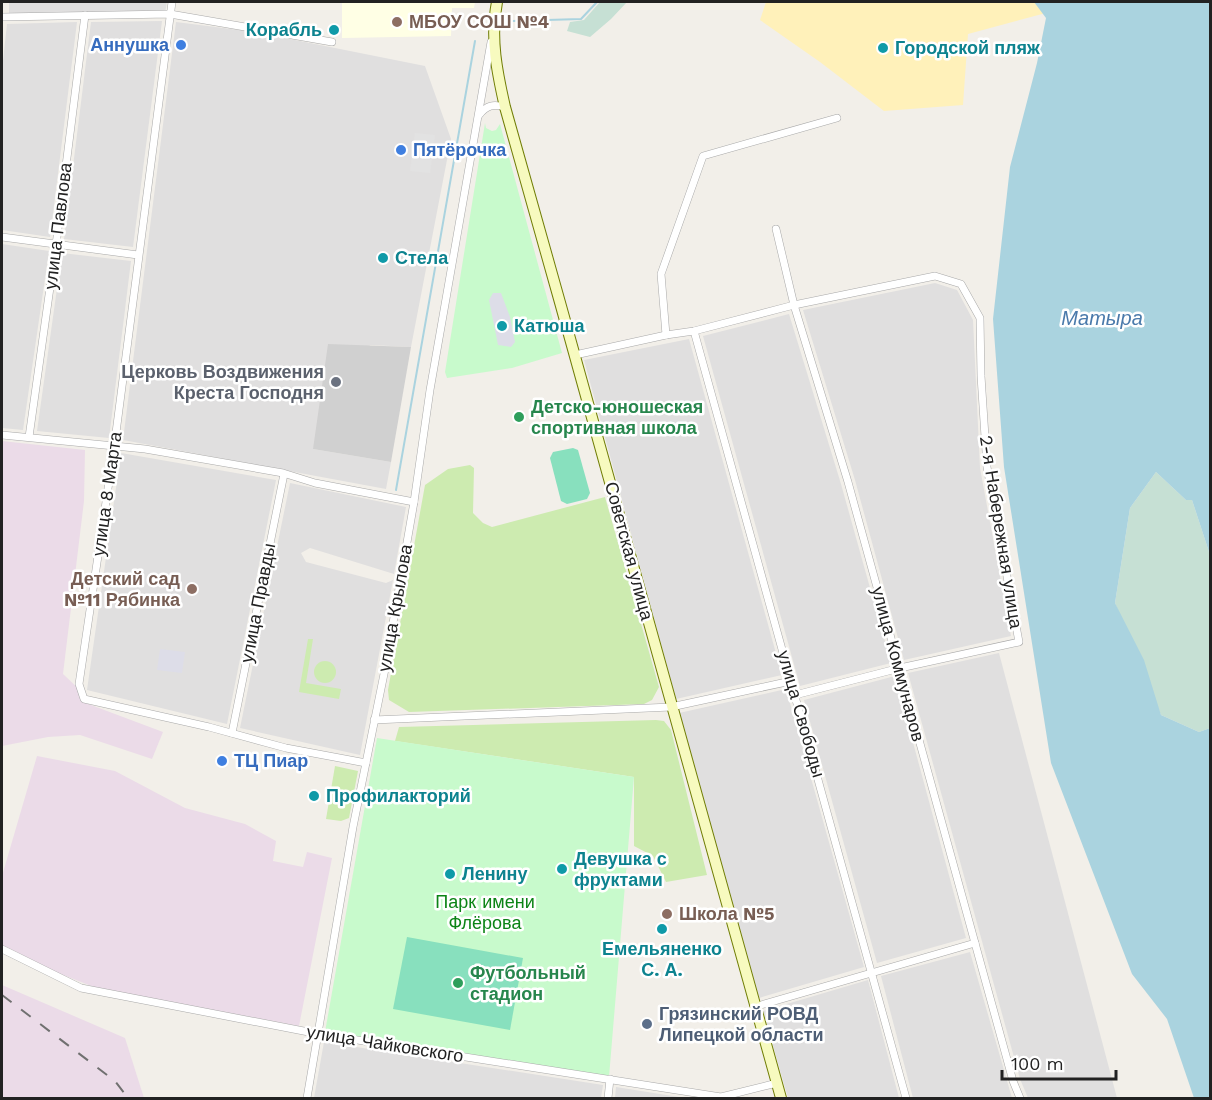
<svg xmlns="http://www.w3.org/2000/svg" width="1212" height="1100" font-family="'Work Sans',sans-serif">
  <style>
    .residential { fill: #e0dfdf }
    .industrial { fill: #ebdbe8 }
    .education { fill: #ffffe5 }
    .religious { fill: #d0d0d0 }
    .grass { fill: #cdebb0 }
    .wetland { fill: #c6e0d4 }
    .sand { fill: #fff1ba }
    .park { fill: #c8facc }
    .pitch { fill: #88e0be }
    .parking { fill: #e2e2e2 }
    .plaza { fill: #dddde8 }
    .water { fill: #aad3df }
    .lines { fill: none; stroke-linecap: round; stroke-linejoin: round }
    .stream { stroke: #aad3df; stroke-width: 2 }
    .street-casing { stroke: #a9a9a9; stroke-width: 8 }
    .secondary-casing { stroke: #707d05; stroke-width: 12 }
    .street { stroke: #fff; stroke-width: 7 }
    .secondary { stroke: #f7fabf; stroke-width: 10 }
    .rail { stroke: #707070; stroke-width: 2; stroke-dasharray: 12 12; stroke-linecap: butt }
    .education-dot { fill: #8d6e63; stroke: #fff; stroke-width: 2 }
    .culture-dot { fill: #0f9aa8; stroke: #fff; stroke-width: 2 }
    .shop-dot { fill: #3f7fe0; stroke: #fff; stroke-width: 2 }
    .worship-dot { fill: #6b7280; stroke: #fff; stroke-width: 2 }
    .leisure-dot { fill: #2e9e5b; stroke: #fff; stroke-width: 2 }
    .service-dot { fill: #5c6f8a; stroke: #fff; stroke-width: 2 }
    .labels { text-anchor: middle; stroke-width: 5; stroke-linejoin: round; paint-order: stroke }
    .education-label { font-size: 18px; font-weight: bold; fill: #785e54; stroke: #fff; text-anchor: start }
    .culture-label { font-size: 18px; font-weight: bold; fill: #0d838f; stroke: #fff; text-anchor: start }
    .shop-label { font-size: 18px; font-weight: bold; fill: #366cbe; stroke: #fff; text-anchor: start }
    .street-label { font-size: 18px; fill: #222; stroke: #fff }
    .worship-label { font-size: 18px; font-weight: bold; fill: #5b616d; stroke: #fff; text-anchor: end }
    .leisure-label { font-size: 18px; font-weight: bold; fill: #27864d; stroke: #fff; text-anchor: start }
    .park-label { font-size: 18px; fill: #0c8416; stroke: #fff }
    .service-label { font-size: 18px; font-weight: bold; fill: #4e5e75; stroke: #fff; text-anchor: start }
    .water-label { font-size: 20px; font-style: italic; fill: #4a7aab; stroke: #fff }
  </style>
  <rect width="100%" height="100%" fill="#f2efe9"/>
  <g class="residential">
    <polygon points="9,2 167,2 165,13 9,14"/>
    <polygon points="162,21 133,247 64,239 91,22"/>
    <polygon points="77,22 50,237 2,230 2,70 7,24"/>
    <polygon points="176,22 255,32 425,66 451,139 411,347 370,345 313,449 391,462 386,489 123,440"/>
    <polygon points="2,244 49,251 23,430 2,428"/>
    <polygon points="62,253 131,261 109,438 37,431"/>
    <polygon points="935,283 957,290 973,320 980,468 1011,636 904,660 855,480 803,310"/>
    <polygon points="789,314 841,484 891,663 800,686 703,336"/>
    <polygon points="689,339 782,675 676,699 584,360"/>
    <polygon points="121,453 276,480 227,724 87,690"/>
    <polygon points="290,483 406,507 394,574 310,548 301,553 306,562 386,583 393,580 360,755 240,728"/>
    <polygon points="999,653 1117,1098 1028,1098 1020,1079 908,673"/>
    <polygon points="895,676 966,938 877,963 804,700"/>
    <polygon points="786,689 864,967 759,998 679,713"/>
    <polygon points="970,952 1012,1098 913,1098 881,976"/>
    <polygon points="868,980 899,1098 788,1098 763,1011"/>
    <polygon points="324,1042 603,1085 601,1098 314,1098"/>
    <polygon points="616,1087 685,1098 615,1098"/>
  </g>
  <g class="industrial">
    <polygon points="2,441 85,450 84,501 63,674 83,693 83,702 163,732 152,759 80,735 48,737 2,746"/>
    <polygon points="37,756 115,771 185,808 245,824 276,841 273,861 303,867 307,852 332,858 299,1026 99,989 2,951 2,876"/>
    <polygon points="2,985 125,1038 144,1098 2,1098"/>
  </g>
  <polygon class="education" points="342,2 475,2 474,8 452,8 451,36 342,38"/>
  <polygon class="religious" points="328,344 411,347 391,462 313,449"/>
  <g class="grass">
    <polygon points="470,465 474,468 473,513 483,523 492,527 605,497 659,687 652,700 644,704 409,712 389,700 388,690 425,485 448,469"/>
    <polygon points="308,639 313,639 306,683 341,689 339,699 299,692"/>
    <circle cx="325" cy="672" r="11"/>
    <polygon points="656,720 664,721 671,730 707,875 666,882 653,856 634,846 634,777 395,741 399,727"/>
    <polygon points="335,766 358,771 349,818 341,821 326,819"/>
  </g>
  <g class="wetland">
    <polygon points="600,2 627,2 611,19 590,37 567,31 570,22 584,20"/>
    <polygon points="1156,472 1186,500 1192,500 1210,555 1210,728 1199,732 1161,715 1115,603 1130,508"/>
  </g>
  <polygon class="sand" points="766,2 1057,2 1057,10 968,34 963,105 884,111 820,62 760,20"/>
  <g class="park">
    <polygon points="485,123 486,128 492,131 496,130 500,124 562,353 512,368 447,378 445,372"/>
    <polygon points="377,738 634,777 609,1077 325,1032"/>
  </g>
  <g class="pitch">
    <polygon points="573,448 578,450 590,493 587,499 567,504 561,501 550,458 553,452"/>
    <polygon points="407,937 523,958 510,1030 393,1009"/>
  </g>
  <polygon class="parking" points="415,133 435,135 430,173 410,171"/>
  <g class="plaza">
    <polygon points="493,293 501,293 510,317 515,342 511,347 498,345 489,300"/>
    <polygon points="160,649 185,652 182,673 157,670"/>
  </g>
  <polygon class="water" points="1034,2 1210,2 1210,555 1192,500 1186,500 1156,472 1130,508 1115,603 1144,660 1161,715 1199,732 1210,728 1210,1098 1194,1098 1167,1019 1132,974 1051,763 1004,467 993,319 1010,167 1037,63 1046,18"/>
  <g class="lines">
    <g class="stream">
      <polyline points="512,21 581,19 597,2"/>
      <polyline points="396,490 475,41"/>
    </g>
    <g class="street-casing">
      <g id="street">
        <polyline points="172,2 114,448 79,684 84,699 209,727 286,748 366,763"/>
        <polyline points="2,17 170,14 332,42"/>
        <path d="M479,115C487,105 493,104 505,107"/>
        <polyline points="776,229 794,305 848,482 1013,1081 1020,1098"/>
        <polyline points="2,237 138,255"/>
        <polyline points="694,331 906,1098"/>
        <polyline points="666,335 661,274 703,156 837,118"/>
        <polyline points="575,355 666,335 694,331 794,305 935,276 961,284 980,318 981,376 987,467 1019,642 900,668 795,695"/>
        <polyline points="2,435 145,449 283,473 315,483 414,502"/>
        <polyline points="29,437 56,245 85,15"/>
        <polyline points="374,720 671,707 791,681"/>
        <polyline points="232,733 284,474"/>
        <polyline points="2,949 81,988 319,1034 721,1097 777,1083"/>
        <polyline points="754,1007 975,943"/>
        <polyline points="307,1098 353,827 385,669 414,502 430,390 491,42"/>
        <polyline points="608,1098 610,1079"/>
      </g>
    </g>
    <g class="secondary-casing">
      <path id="secondary" d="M497,2C490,38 497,72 505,107C599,437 687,769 781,1098"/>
    </g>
    <use href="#street" class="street"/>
    <use href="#secondary" class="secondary"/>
    <polyline class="rail" points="2,995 115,1081 128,1098"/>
  </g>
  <g class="education-dot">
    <circle cx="397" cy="22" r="6"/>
    <circle cx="192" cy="589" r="6"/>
    <circle cx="667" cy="914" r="6"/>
  </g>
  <g class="culture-dot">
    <circle cx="334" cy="30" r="6"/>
    <circle cx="883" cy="48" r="6"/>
    <circle cx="383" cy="258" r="6"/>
    <circle cx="502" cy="326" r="6"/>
    <circle cx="314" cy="796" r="6"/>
    <circle cx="562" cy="869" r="6"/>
    <circle cx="450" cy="874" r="6"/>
    <circle cx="662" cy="929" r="6"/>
  </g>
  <g class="shop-dot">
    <circle cx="181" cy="45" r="6"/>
    <circle cx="401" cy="150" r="6"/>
    <circle cx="222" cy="761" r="6"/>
  </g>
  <circle class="worship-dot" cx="336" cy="382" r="6"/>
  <g class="leisure-dot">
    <circle cx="519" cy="417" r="6"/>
    <circle cx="458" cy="983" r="6"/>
  </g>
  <circle class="service-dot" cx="647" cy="1024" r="6"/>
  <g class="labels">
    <g class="education-label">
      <text x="409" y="28">МБОУ СОШ №4</text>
      <text x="180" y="585" text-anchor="end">Детский сад<tspan x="180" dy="21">№11 Рябинка</tspan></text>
      <text x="679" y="920">Школа №5</text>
    </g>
    <g class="culture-label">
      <text x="322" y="36" text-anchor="end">Корабль</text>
      <text x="895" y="54">Городской пляж</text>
      <text x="395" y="264">Стела</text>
      <text x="514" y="332">Катюша</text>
      <text x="326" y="802">Профилакторий</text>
      <text x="574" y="865">Девушка с<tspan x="574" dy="21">фруктами</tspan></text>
      <text x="462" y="880">Ленину</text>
      <text x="662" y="955" text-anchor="middle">Емельяненко<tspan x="662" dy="21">С. А.</tspan></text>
    </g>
    <g class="shop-label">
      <text x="169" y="51" text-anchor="end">Аннушка</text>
      <text x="413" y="156">Пятёрочка</text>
      <text x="234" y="767">ТЦ Пиар</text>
    </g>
    <g class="street-label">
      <text transform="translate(58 226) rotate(-83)" y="6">улица Павлова</text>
      <text transform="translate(107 494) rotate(-82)" y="6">улица 8 Марта</text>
      <text transform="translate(1001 532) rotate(81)" y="6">2-я Набережная улица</text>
      <text transform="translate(629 551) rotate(75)" y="6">Советская улица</text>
      <text transform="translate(258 603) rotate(-79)" y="6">улица Правды</text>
      <text transform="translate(395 608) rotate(-80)" y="6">улица Крылова</text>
      <text transform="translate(898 664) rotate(75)" y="6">улица Коммунаров</text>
      <text transform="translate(801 714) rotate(74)" y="6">улица Свободы</text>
      <text transform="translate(385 1044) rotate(9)" y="6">улица Чайковского</text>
    </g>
    <g class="worship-label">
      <text x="324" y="378">Церковь Воздвижения<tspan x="324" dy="21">Креста Господня</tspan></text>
    </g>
    <g class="leisure-label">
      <text x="531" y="413">Детско-юношеская<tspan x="531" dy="21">спортивная школа</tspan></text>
      <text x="470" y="979">Футбольный<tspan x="470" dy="21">стадион</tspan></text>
    </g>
    <g class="park-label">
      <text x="485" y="908">Парк имени<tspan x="485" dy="21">Флёрова</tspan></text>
    </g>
    <g class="service-label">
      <text x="659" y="1020">Грязинский РОВД<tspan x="659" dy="21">Липецкой области</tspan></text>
    </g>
    <g class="water-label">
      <text x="1102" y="325">Матыра</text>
    </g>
  </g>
  <rect width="1212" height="1100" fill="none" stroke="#222222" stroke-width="6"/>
  <path d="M1002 1070v9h114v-9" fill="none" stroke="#222222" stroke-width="3"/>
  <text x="1011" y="1070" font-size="18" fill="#222222" stroke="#ffffff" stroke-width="4.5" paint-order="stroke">100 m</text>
</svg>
